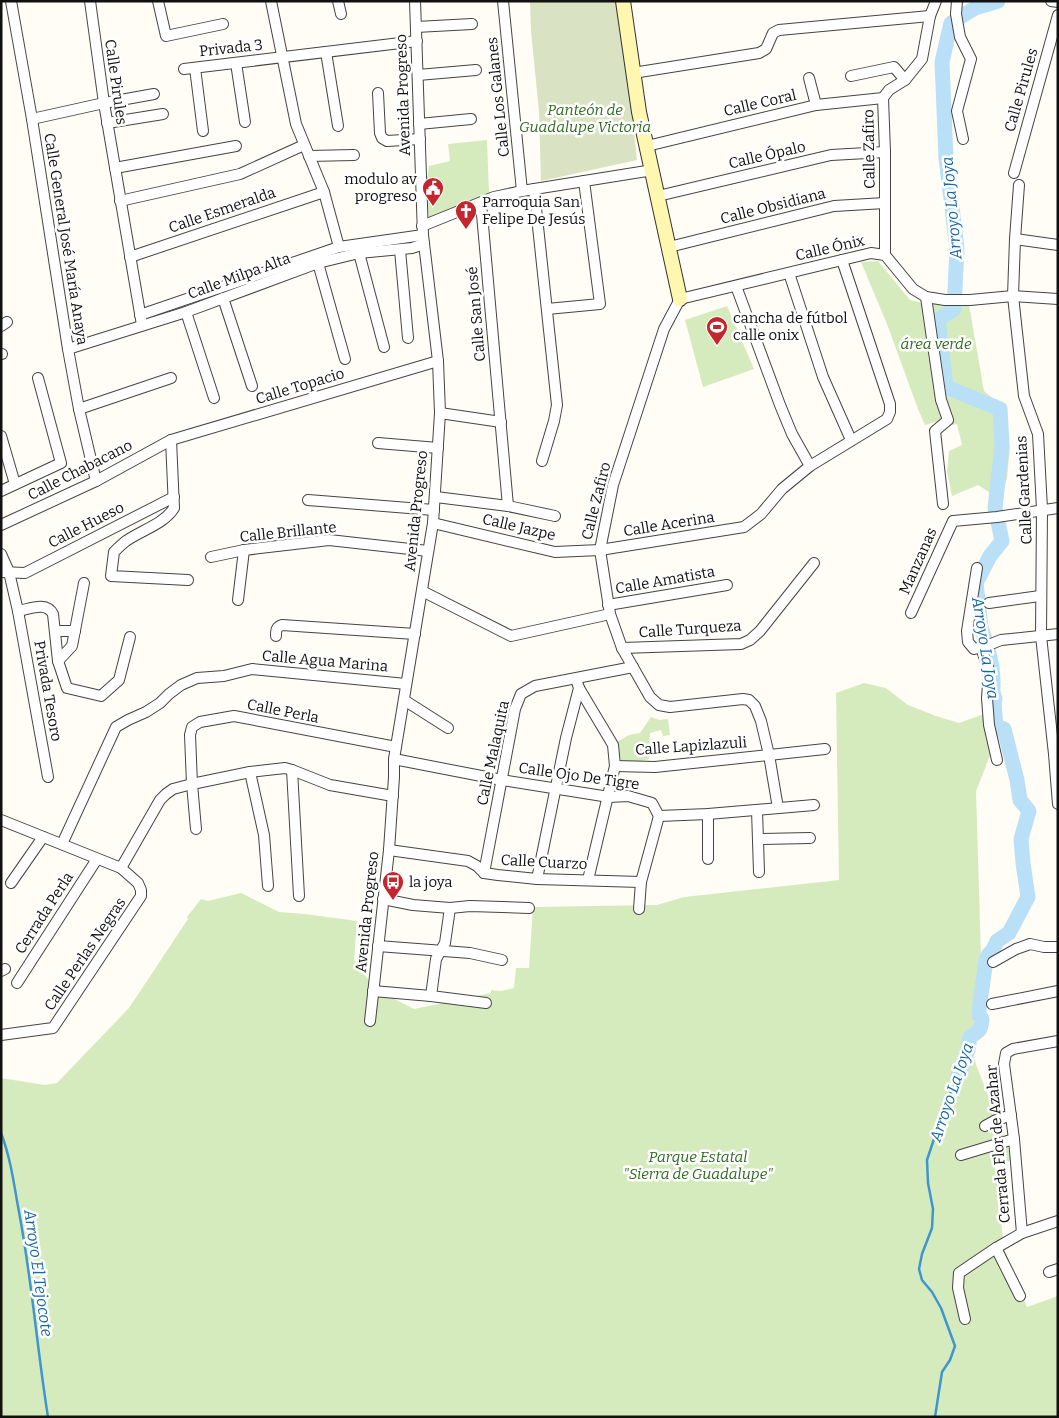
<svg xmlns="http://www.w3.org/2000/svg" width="1059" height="1418" font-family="Bitter,serif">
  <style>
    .green { fill: #d5ebbd }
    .cemetery { fill: #d9e3c4 }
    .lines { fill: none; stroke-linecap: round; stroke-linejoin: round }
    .stream { stroke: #3f96cf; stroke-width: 2.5 }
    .river { stroke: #b9e0f7; stroke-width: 15 }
    .street-casing { stroke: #444; stroke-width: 12 }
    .secondary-casing { stroke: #333; stroke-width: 16 }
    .street { stroke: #fff; stroke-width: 10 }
    .secondary { stroke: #fff6b0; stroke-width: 14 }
    .labels { text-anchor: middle; stroke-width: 5; stroke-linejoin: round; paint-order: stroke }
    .street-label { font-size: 15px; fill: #111; stroke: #fff }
    .park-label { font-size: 15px; font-style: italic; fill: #2f6b1f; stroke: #fff }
    .poi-label { font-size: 15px; fill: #111; stroke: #fff; text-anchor: start }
    .water-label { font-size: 16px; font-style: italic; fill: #1768a6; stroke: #fff }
  </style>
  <rect width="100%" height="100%" fill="#fffdf5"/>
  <g class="green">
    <polygon points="487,140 489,194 429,217 426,187 429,166 450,161 448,144"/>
    <polygon points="878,261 910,300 926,304 969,305 984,391 995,400 997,399 1002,420 1010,446 1007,478 1000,496 989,492 978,485 952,496 947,471 949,451 962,445 957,424 940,428 939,421 925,425 918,409 887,324 861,262"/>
    <polygon points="727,306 754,369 703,387 685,320"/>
    <polygon points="864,683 886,688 908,705 936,716 959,723 995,710 1001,728 976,791 981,957 978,971 972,1054 1013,1160 995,1165 1004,1248 1027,1307 1058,1296 1058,1417 1,1417 1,1078 45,1085 57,1083 129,1008 188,919 187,917 201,899 208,901 241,893 279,912 305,914 357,921 354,960 375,989 414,1009 491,993 491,990 501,991 514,988 516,968 529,968 533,907 657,905 684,897 839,880 836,693"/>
    <path d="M651,717L659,720L668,719L670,735L663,736L661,730L650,733L649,759C642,762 629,763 621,760L617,742L629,735L640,733Z"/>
  </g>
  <polygon class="cemetery" points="530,1 616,1 630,94 637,160 541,181 539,112 531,31"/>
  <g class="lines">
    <g class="stream">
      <path d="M1,1133C11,1159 14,1185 19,1212C32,1280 37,1349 48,1417"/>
      <polyline points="935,1417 942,1372 950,1360 955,1346 941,1308 932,1292 922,1280 919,1269 922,1254 932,1228 933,1209 928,1183 927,1160 945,1106 957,1078"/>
    </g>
    <path class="river" d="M957,1078C961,1069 965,1059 968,1050C969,1046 969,1041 970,1037C980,1031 981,1030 982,1019L979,1015V1010L986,960L989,954L993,950L997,941L1009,933L1028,897L1023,863L1021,839L1029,811L1020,800L1017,780L1004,729L996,726L994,704L995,699L993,692V680L992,667L989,653L981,627L976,583L990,556L1002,541L995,508L1002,445L1000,409L946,387L938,320L954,309L957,249L946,158L942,62L951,23L975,8L998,1"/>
    <g class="street-casing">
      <g id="street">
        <polyline points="11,1 32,119 68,349 79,409 96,481"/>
        <polyline points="90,1 104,103 142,325"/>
        <polyline points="158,1 166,36 223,24"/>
        <polyline points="271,1 296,124 324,192 339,247"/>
        <polyline points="338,1 341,14"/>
        <polyline points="503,1 522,191"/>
        <polyline points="957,1 956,14 960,37 971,59 957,111 963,139"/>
        <polyline points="1051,1 1058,2"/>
        <polyline points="416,27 472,24"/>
        <polyline points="326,52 338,126"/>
        <polyline points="236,63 245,122"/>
        <polyline points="195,68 203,131"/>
        <polyline points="184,69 417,41"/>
        <polyline points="633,73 759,53 766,49 773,33 779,30 930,16"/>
        <polyline points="418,75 476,70"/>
        <polyline points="851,76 894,67 905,80"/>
        <polyline points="809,78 816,105"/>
        <polyline points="378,93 380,133 382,138 387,141 420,139"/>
        <polyline points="32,119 104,103 154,94"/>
        <polyline points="107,123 163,114"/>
        <polyline points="419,124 471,119"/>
        <polyline points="647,146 816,105 883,98"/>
        <polyline points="309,156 354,155"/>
        <polyline points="115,168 236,146"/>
        <polyline points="1014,173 1058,15"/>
        <polyline points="1019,185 1015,239 1013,296 1024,396 1038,434 1042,509 1041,636 1054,754 1058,804"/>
        <polyline points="534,189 557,405 554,421 542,461"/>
        <polyline points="658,196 831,155 885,152"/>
        <polyline points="120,201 240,174 304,145"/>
        <polyline points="481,203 508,506"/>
        <polyline points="422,226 494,197 522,191 653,170"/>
        <polyline points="1015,239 1058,245"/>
        <polyline points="669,247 834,206 885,203"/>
        <polyline points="400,250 408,338"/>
        <polyline points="359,253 384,347"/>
        <polyline points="885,255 885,152 883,98 889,90 905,80 922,59 930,16 936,1"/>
        <polyline points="130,257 324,192"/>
        <polyline points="318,263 345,359"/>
        <polyline points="789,273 823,377 851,440"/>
        <polyline points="736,286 780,405 792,434 810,466"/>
        <polyline points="926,297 941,400 948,420 935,431 943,504"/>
        <polyline points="223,298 252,386"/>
        <polyline points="547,309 600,304 584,181"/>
        <polyline points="186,312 214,398"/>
        <polyline points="140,315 339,247 423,235"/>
        <polyline points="1,326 7,322"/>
        <polyline points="68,349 186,312 318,263 359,253 412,248 424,244"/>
        <polyline points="1,354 2,354"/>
        <polyline points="79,409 171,378"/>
        <polyline points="440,413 501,422"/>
        <polyline points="1,436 15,484"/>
        <path d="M171,440L174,508C164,524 142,530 126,541C122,544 118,548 114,552L111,576L188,580"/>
        <polyline points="378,443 438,448"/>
        <polyline points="1,491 61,463 38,378"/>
        <polyline points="436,497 508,506 555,516"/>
        <polyline points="308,500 434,510"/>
        <polyline points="433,523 555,552 600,550 744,527 761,514 782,489 810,466 887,419 890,412 890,404 842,260"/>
        <polyline points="1,525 96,481 171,440 438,361"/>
        <polyline points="1,554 9,572 18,611 48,777"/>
        <polyline points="211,557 244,550 329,540 428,551"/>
        <polyline points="977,568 967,631 968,642 974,649 986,646 1001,640 1058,634"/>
        <polyline points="1,572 25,573 174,497"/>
        <polyline points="422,591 511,636 610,614"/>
        <polyline points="238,600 244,550"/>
        <polyline points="989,603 1040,596"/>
        <polyline points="608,605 727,585"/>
        <path d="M18,611C30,609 46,601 53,614L58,661L67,688L101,696L119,680L130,637"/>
        <polyline points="911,613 953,521 997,517 1058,508"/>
        <polyline points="55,631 75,631"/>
        <path d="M276,636C276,630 276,627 282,625L415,634"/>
        <polyline points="622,648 741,644 750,640 760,631 814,563"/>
        <polyline points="981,648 989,670 987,698 989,725 997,760"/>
        <polyline points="58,661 72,646 84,583"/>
        <polyline points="579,688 613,745 615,766 588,880"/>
        <polyline points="404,700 448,728"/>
        <polyline points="394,759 502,780 609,797 628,796 652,803 659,816"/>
        <polyline points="615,766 655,767 825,749"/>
        <polyline points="292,770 299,896"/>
        <polyline points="250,772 264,835 268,886"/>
        <polyline points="778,808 769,755 761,721 755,706 749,700 743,699 670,707 659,705 650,697 622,648 610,614 600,550 613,485 664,329 680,299 871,253 885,255 913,289 926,297 945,300 970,300 1013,296 1058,299"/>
        <polyline points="757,810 759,872"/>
        <polyline points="708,814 708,859"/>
        <polyline points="659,816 708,814 814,805"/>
        <polyline points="1,820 121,868 138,883 141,890 141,896 53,1028 1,1035"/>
        <polyline points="196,829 192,784 190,735 192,727 200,722 234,716 396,747"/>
        <polyline points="758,839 810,838"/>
        <polyline points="62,844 116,727 128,720 146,712 160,703 169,694 181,685 197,678 224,676 252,669 406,684"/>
        <polyline points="389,850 468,861 477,866 484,873 498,875 537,879 641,882"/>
        <polyline points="121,868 160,800 166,794 173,789 192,784 250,772 285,768 292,770 330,785 393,796"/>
        <polyline points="484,873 515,709 521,694 535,686 633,667"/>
        <polyline points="537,879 566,738 579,688 576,679"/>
        <polyline points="11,883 43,837"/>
        <polyline points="383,899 413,905 450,908 470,906 529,908"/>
        <polyline points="639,909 641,882 659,816"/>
        <polyline points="378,946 470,953 502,960"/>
        <polyline points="993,962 1016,949 1030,944 1044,947 1058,947"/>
        <polyline points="1,971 5,969"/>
        <polyline points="17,983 97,859"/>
        <polyline points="373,991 431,996 486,1003"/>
        <polyline points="431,996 436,959 445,943 450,908"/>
        <polyline points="992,1004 1058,991"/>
        <polyline points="370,1021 389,850 394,777 394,759 433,523 440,413 438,361 423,235 415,1"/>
        <polyline points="985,1126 994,1121 1011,1115"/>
        <polyline points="961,1155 1014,1139"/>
        <polyline points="1022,1233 1014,1139 1004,1064 1006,1053 1013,1049 1058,1041"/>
        <polyline points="996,1248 1020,1296"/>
        <polyline points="1049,1272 1058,1269"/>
        <polyline points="965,1319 958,1288 959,1273 996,1248 1022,1233 1058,1221"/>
      </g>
    </g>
    <g class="secondary-casing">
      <polyline id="secondary" points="623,1 639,112 680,299"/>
    </g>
    <use href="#street" class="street"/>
    <use href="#secondary" class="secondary"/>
  </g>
  <defs>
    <g id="civic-pin" transform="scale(1.125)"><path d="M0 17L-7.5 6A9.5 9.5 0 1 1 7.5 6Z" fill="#c4262e" stroke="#fff"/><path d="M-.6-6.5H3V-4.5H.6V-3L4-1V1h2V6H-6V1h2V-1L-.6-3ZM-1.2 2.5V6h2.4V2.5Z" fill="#fff"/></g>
    <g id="church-pin" transform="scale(1.125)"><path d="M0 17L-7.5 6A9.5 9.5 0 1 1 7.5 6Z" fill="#c4262e" stroke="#fff"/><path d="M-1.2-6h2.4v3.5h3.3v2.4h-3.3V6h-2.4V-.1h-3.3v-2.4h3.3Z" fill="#fff"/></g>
    <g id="stadium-pin" transform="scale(1.125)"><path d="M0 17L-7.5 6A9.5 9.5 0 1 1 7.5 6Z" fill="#c4262e" stroke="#fff"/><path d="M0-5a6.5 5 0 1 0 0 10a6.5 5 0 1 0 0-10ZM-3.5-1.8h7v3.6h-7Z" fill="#fff"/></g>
    <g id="bus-pin" transform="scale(1.125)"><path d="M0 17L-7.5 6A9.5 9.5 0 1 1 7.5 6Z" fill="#c4262e" stroke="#fff"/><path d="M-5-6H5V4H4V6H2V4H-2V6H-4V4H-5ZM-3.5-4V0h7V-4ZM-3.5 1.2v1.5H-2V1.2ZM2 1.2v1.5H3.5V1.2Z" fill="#fff"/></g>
  </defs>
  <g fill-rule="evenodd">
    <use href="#civic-pin" x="433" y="188"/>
    <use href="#church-pin" x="466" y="211"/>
    <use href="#stadium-pin" x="717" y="327"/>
    <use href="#bus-pin" x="393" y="882"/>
  </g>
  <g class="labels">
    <g class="street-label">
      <text transform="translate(231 48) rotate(-6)" y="5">Privada 3</text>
      <text transform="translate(116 82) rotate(82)" y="5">Calle Pirules</text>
      <text transform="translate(1021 90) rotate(-74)" y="5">Calle Pirules</text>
      <text transform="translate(403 95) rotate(-92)" y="5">Avenida Progreso</text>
      <text transform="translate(498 97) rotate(-96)" y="5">Calle Los Galanes</text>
      <text transform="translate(760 103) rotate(-13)" y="5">Calle Coral</text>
      <text transform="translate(869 149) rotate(-91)" y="5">Calle Zafiro</text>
      <text transform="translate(767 155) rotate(-13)" y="5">Calle Ópalo</text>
      <text transform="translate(773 206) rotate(-14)" y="5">Calle Obsidiana</text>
      <text transform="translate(222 210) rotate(-19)" y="5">Calle Esmeralda</text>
      <text transform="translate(66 239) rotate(81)" y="5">Calle General José María Anaya</text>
      <text transform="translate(830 248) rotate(-13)" y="5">Calle Ónix</text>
      <text transform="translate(239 276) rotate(-20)" y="5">Calle Milpa Alta</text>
      <text transform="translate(476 314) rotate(-95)" y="5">Calle San José</text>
      <text transform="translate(300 386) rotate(-17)" y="5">Calle Topacio</text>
      <text transform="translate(80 470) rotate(-27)" y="5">Calle Chabacano</text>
      <text transform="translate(1024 490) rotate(-93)" y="5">Calle Gardenias</text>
      <text transform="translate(596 501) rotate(-76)" y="5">Calle Zafiro</text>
      <text transform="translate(416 511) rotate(-84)" y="5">Avenida Progreso</text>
      <text transform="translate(669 524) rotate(-9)" y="5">Calle Acerina</text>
      <text transform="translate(86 525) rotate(-27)" y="5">Calle Hueso</text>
      <text transform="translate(519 527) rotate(13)" y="5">Calle Jazpe</text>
      <text transform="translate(288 532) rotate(-6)" y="5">Calle Brillante</text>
      <text transform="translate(918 561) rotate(-66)" y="5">Manzanas</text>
      <text transform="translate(665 580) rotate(-10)" y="5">Calle Amatista</text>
      <text transform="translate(690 629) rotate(-4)" y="5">Calle Turqueza</text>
      <text transform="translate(325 661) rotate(5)" y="5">Calle Agua Marina</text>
      <text transform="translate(48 691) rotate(80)" y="5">Privada Tesoro</text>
      <text transform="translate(283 711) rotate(11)" y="5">Calle Perla</text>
      <text transform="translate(691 746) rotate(-4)" y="5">Calle Lapizlazuli</text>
      <text transform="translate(493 753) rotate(-78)" y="5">Calle Malaquita</text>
      <text transform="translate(579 776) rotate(8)" y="5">Calle Ojo De Tigre</text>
      <text transform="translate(544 862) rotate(3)" y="5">Calle Cuarzo</text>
      <text transform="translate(367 912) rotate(-84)" y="5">Avenida Progreso</text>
      <text transform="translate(44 913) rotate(-57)" y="5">Cerrada Perla</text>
      <text transform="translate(85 954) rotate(-56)" y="5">Calle Perlas Negras</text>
      <text transform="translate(998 1144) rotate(-95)" y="5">Cerrada Flor de Azahar</text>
    </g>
    <g class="park-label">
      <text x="585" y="115">Panteón de<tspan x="585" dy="17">Guadalupe Victoria</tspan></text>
      <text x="936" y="349">área verde</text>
      <text x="698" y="1162">Parque Estatal<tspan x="698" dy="17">"Sierra de Guadalupe"</tspan></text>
    </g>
    <g class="poi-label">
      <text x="417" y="184" text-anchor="end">modulo av<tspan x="417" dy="17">progreso</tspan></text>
      <text x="482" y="207">Parroquia San<tspan x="482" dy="17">Felipe De Jesús</tspan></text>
      <text x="733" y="323">cancha de fútbol<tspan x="733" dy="17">calle onix</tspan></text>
      <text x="409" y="887">la joya</text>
    </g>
    <g class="water-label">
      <text transform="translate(951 208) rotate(-95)" y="6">Arroyo La Joya</text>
      <text transform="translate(986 648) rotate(81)" y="6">Arroyo La Joya</text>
      <text transform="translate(951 1092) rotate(-71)" y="6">Arroyo La Joya</text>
      <text transform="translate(39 1273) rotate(82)" y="6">Arroyo El Tejocote</text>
    </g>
  </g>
  <rect width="1059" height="1418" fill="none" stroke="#111111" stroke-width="5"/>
</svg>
